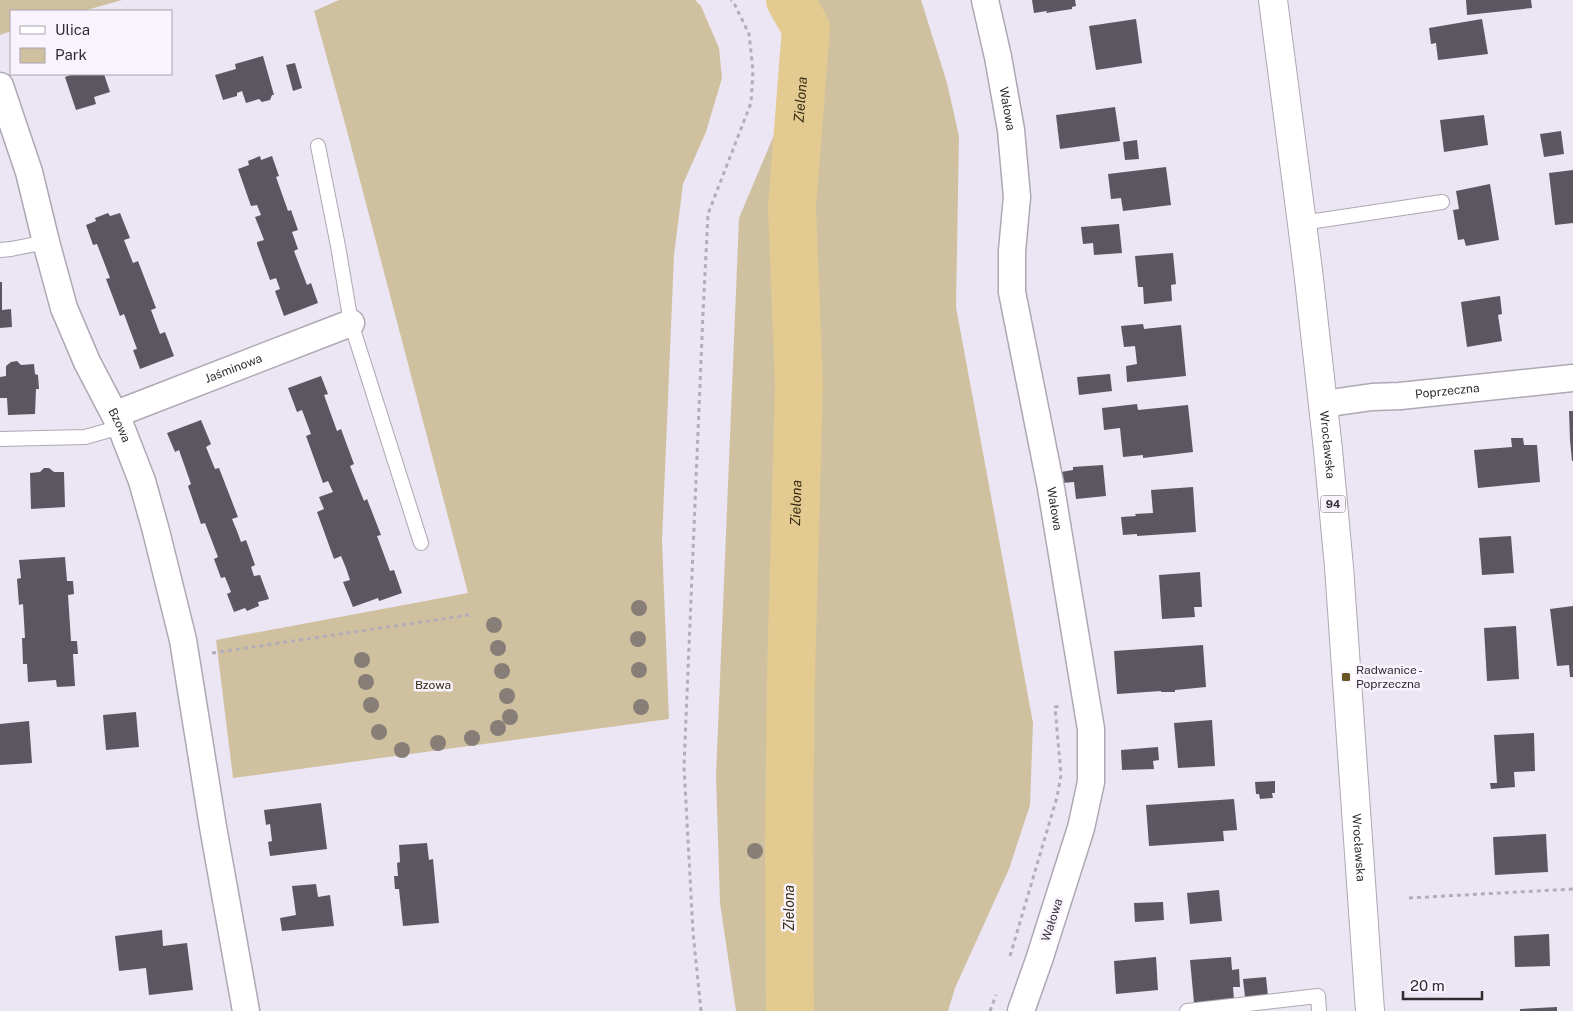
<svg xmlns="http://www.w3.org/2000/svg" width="1573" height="1011" font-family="'Public Sans',sans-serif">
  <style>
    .green { fill: #cfc1a0 }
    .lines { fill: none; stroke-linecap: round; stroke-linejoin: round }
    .river { stroke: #e2ca91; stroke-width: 48 }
    .building { fill: #5c5661 }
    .lane-casing { stroke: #aea7b4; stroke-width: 16 }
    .street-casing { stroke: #aea7b4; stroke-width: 29 }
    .primary-casing { stroke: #aea7b4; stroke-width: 30 }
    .path { stroke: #b3adb8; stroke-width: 3; stroke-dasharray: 4 4; stroke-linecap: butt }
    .lane { stroke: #fff; stroke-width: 14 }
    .street { stroke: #fff; stroke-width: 26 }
    .primary { stroke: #fff; stroke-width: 28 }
    .tree { fill: #877f77 }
    .poi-dot { fill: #695624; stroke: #f9f3fe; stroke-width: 2 }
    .labels { text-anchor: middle; stroke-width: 5; stroke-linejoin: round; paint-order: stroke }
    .shield { fill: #f9f3fe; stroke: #6c686f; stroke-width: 1 }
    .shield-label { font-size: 11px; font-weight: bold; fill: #302d32 }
    .street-label { font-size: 12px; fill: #302d32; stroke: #f9f3fe }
    .poi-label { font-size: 12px; fill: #302d32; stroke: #f9f3fe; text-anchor: start }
    .park-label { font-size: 12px; fill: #352b11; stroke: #f9f3fe }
    .water-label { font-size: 14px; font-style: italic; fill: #382d13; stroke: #f9f3fe }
  </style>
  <rect width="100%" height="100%" fill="#ece5f3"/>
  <g class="green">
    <polygon points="0,0 122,0 83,11 11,11 11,31 0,35"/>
    <polygon points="339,0 695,0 701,6 719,48 722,78 706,132 683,184 674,255 662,541 669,719 233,778 216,640 468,593 346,127 314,11"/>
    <polygon points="769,0 921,0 947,83 959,136 956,307 1033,723 1030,805 1009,869 955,988 948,1011 736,1011 720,903 716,776 739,218 782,116 789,78 784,27"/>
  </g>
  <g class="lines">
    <path class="river" id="s1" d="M790,1011L789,838L791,676L799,385L792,207L806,28L790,0"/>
  </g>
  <g class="building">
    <polygon points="1032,0 1075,0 1076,6 1072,7 1072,9 1046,13 1047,11 1034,13"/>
    <polygon points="1466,0 1531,0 1532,8 1467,15"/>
    <polygon points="1136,19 1142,63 1096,70 1089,26"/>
    <polygon points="1482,19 1488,54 1438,60 1436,43 1431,44 1429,28"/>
    <polygon points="263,56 274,95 272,95 270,100 262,102 259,99 246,103 242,91 237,93 237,96 223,100 215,75 236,69 235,64"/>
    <polygon points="295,63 302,88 293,91 286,65"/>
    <polygon points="74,74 104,74 110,92 94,97 96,104 76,110 65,77"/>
    <polygon points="1115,107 1120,141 1060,149 1056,115"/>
    <polygon points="1484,115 1488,145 1444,152 1440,120"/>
    <polygon points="1561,131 1564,154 1544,157 1540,134"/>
    <polygon points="1137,140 1139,159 1125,160 1123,142"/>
    <polygon points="260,156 261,160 272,156 279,176 276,177 288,211 291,210 298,230 292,232 298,249 294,251 307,285 311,283 318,303 284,316 275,291 280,289 276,278 270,280 257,244 257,242 264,240 255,217 261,215 257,205 251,206 238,169 249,165 248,161"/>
    <polygon points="1166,167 1171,205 1123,211 1121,198 1111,199 1108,174"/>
    <polygon points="1573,170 1573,223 1555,225 1549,173"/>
    <polygon points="1490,184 1499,240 1466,246 1464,239 1458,240 1453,210 1459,209 1456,191"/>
    <polygon points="108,213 110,216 120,213 130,238 124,240 133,263 138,261 156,308 151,310 160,334 165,332 174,356 140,369 133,350 137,349 124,314 120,316 106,279 110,278 97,244 93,245 86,225 96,221 95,218"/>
    <polygon points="1119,224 1122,253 1094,255 1093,243 1083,244 1081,227"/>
    <polygon points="1173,253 1176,284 1171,285 1172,301 1144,304 1143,287 1138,287 1135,256"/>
    <polygon points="0,282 2,282 2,310 11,309 12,327 0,328"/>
    <polygon points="1500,296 1502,314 1498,315 1502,341 1467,347 1461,302"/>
    <polygon points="1143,324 1144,329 1181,325 1186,376 1127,382 1126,366 1137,364 1135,346 1124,347 1121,326"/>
    <polygon points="17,361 21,365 34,364 35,374 38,375 39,389 36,389 35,414 8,415 7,398 0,398 0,377 6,376 6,366 11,362"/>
    <polygon points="1110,374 1112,391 1079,395 1077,377"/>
    <polygon points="321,376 328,394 324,395 337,431 341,429 354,464 350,466 364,501 367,499 381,535 377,536 390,571 394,570 402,593 379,601 378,598 353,607 343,582 350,580 346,568 341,556 334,559 317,512 324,509 319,497 333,492 328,481 323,483 306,436 311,434 302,410 297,412 288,388"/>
    <polygon points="1137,404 1138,410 1188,405 1193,452 1143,458 1143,455 1123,457 1120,428 1104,430 1102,408"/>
    <polygon points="1569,411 1573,411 1573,461 1572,461 1570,440"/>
    <polygon points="201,420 211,444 206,447 215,469 219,468 238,517 232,519 237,531 241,542 246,540 255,565 251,567 254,576 260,575 269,599 258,602 259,606 247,611 245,608 234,612 227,594 231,592 225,577 221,578 214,559 218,557 205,523 201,524 188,486 191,484 179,450 175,452 167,433"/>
    <polygon points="1511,438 1523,438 1524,445 1537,445 1540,482 1478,488 1474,450 1512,447"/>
    <polygon points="1103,465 1106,496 1076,499 1074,482 1062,483 1061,472 1073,470 1073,467"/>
    <polygon points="44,468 49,468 54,472 64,472 65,507 31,509 30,473 40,472"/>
    <polygon points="1193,487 1196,532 1137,536 1137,534 1123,535 1121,517 1136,516 1135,514 1153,513 1151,490"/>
    <polygon points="1511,536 1514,573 1482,575 1479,538"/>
    <polygon points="65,557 67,581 73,581 74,594 68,595 71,641 77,641 78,654 73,654 75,686 57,687 56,680 28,682 27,664 23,664 22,638 25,638 23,604 19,605 17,579 21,578 19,560"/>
    <polygon points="1200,572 1202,607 1194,607 1195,617 1162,619 1159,575"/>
    <polygon points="1573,606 1573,677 1570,677 1569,665 1557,666 1550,609"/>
    <polygon points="1516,626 1519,679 1487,681 1484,628"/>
    <polygon points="1203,645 1206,687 1175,690 1175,692 1161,692 1161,691 1117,694 1114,651"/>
    <polygon points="136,712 139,747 106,750 103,715"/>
    <polygon points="1212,720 1215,766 1178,768 1174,723"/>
    <polygon points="29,721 32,763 0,765 0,724"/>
    <polygon points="1534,733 1535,771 1514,772 1515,787 1491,789 1490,783 1497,783 1494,735"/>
    <polygon points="1158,747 1159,760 1153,761 1154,769 1122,770 1121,750"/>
    <polygon points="1275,781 1275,793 1272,793 1273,798 1260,799 1259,794 1256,794 1255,782"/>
    <polygon points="1234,799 1237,830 1223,831 1224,841 1149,846 1146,805"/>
    <polygon points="321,803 327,849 270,856 268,842 272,841 270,824 266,825 264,810"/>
    <polygon points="1546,834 1548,872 1495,875 1493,837"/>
    <polygon points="427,843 429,860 433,859 439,923 403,926 399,889 395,889 394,876 398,876 397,863 400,862 399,845"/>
    <polygon points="316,884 318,897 330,895 334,926 282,931 280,918 296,915 292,886"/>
    <polygon points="1219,890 1222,921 1190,924 1187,893"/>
    <polygon points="1163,902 1164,920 1135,922 1134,903"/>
    <polygon points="162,930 163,946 187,943 193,990 149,995 146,968 119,971 115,936"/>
    <polygon points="1549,934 1550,966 1515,967 1514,936"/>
    <polygon points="1156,957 1158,990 1116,994 1114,961"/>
    <polygon points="1231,957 1232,970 1239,969 1240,987 1233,987 1234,1000 1194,1003 1190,960"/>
    <polygon points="1266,977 1268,996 1245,997 1243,979"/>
    <polygon points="1557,1007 1557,1011 1520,1011 1520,1009"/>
  </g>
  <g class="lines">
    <g class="lane-casing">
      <g id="lane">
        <polyline points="318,146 338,246 351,323 421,543"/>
        <polyline points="1302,223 1442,202"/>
        <polyline points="0,250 11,249 46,242"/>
        <polyline points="0,439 85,437 121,427"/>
        <polyline points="1187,1011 1318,996 1319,1011"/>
      </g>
    </g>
    <g class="street-casing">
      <g id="street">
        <path id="s2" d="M985,0L998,57L1011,130L1017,197L1012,251V292L1051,488L1091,729V782L1081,828L1039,960L1021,1011"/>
        <path id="s3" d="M0,86L29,172L46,242L64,308L87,362L121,427L142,481L156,531L183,640L213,827L246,1011"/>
        <path id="s4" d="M1323,404L1372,397L1400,396L1573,378"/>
        <path id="s5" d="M116,414L351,323"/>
      </g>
    </g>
    <g class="primary-casing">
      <g id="primary">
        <path id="s6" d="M1273,0L1308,270L1328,450L1339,567L1370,1011"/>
      </g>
    </g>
    <g class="path">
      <polyline points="212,653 469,615"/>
      <polyline points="1409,898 1573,889"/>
      <polyline points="1010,956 1057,797 1061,775 1055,707 1062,706"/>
      <polyline points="701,1011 693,932 684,766 703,313 708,214 751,103 753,70 749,34 734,3 731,0"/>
      <polyline points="990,1011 996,995"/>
    </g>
    <use href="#lane" class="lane"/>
    <use href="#street" class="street"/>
    <use href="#primary" class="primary"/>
  </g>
  <g class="tree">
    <circle cx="639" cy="608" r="8"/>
    <circle cx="494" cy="625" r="8"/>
    <circle cx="638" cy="639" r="8"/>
    <circle cx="498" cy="648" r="8"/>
    <circle cx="362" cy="660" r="8"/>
    <circle cx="639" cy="670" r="8"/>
    <circle cx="502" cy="671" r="8"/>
    <circle cx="366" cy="682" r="8"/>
    <circle cx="507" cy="696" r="8"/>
    <circle cx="371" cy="705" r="8"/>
    <circle cx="641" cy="707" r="8"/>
    <circle cx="510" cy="717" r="8"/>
    <circle cx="498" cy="728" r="8"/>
    <circle cx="379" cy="732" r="8"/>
    <circle cx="472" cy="738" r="8"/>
    <circle cx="438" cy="743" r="8"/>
    <circle cx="402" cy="750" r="8"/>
    <circle cx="755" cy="851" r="8"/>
  </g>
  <rect class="poi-dot" x="1341" y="672" width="10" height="10" rx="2.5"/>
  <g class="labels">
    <rect class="shield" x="1320.5" y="495.5" width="25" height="17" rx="4"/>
    <g class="shield-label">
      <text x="1333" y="508">94</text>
    </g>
    <g class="street-label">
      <text dy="4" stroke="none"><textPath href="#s2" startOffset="111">Wałowa</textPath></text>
      <text dy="4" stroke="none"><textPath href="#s5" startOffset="126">Jaśminowa</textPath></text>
      <text dy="4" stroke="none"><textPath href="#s4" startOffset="125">Poprzeczna</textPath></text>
      <text dy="4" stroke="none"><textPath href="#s3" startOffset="361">Bzowa</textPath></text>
      <text dy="4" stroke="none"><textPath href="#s6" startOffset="448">Wrocławska</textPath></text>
      <text dy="4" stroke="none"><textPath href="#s2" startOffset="516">Wałowa</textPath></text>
      <text dy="4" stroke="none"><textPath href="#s6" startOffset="852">Wrocławska</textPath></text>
      <text transform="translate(1052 920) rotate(-72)" y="4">Wałowa</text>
    </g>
    <g class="poi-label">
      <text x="1356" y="674">Radwanice -<tspan x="1356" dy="14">Poprzeczna</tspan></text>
    </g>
    <g class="park-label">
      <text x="433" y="689">Bzowa</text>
    </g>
    <g class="water-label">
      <text dy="5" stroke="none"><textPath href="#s1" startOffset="912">Zielona</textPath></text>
      <text dy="5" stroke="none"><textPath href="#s1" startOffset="508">Zielona</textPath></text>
      <text transform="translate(789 908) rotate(-90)" y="5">Zielona</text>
    </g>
  </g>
  <rect x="10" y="10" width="162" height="65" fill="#f9f3fe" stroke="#a9a4ac"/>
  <rect x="20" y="26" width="25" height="8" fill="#ffffff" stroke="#a9a4ac"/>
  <text x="55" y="35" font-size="15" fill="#302d32">Ulica</text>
  <rect x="20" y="48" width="25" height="15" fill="#cfc1a0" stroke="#a9a4ac"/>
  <text x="55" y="60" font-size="15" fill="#302d32">Park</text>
  <path d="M1403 991v8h79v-8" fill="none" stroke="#302d32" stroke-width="2.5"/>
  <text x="1410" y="991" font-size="15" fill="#302d32" stroke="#f9f3fe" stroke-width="4" paint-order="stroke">20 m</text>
</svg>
